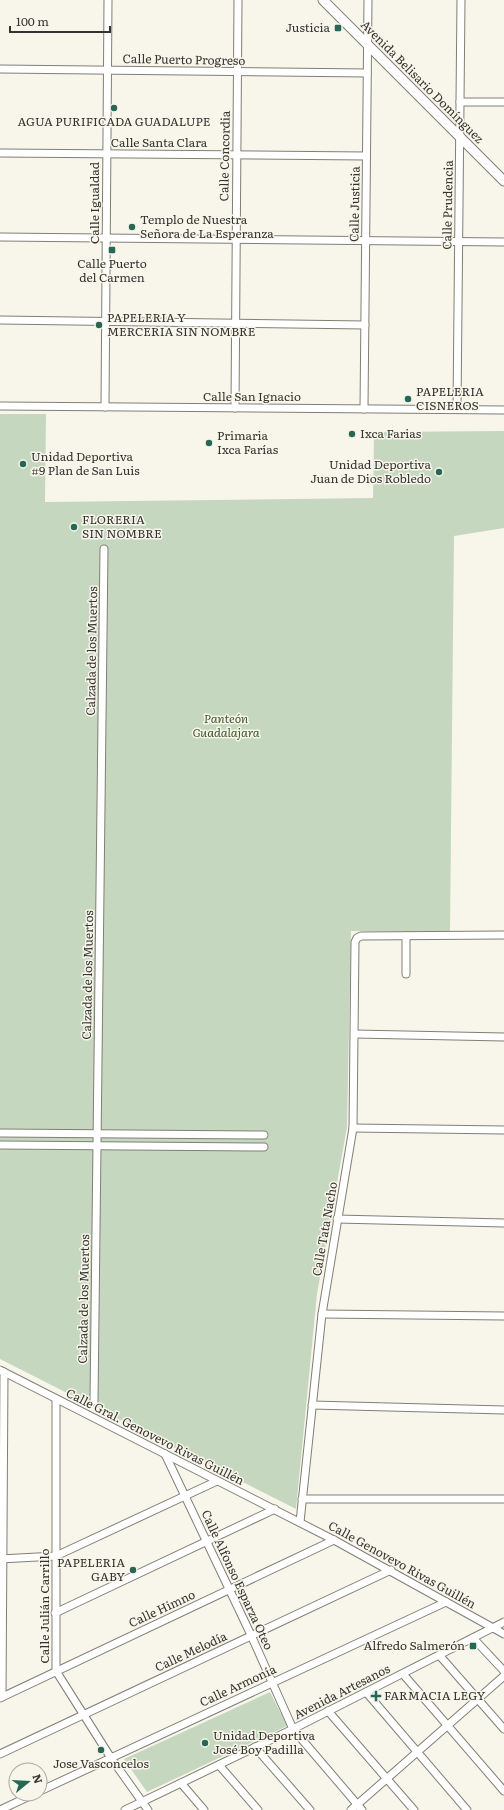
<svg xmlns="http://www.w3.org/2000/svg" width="504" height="1810" font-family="Literata,serif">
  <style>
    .green { fill: #c5d7bf }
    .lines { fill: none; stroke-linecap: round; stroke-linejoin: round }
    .minor-casing { stroke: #817f75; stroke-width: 9 }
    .major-casing { stroke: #817f75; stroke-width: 11 }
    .minor { stroke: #fff; stroke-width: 7 }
    .major { stroke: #fff; stroke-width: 9 }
    .poi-dot { fill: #276755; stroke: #f8f6eb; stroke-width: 1.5 }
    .labels { text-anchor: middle; stroke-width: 3; stroke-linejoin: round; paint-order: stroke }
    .poi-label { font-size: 12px; fill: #34332f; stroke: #f8f6eb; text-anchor: start }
    .street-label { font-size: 12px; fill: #34332f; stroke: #f8f6eb }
    .park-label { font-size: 12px; font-style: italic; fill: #3a582f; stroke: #f8f6eb }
  </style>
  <rect width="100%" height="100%" fill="#f8f6eb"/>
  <g class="green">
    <polygon points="0,414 46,414 45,502 373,498 374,432 504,431 504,528 454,536 450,932 351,931 347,1127 317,1294 296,1509 0,1359"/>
    <polygon points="270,1692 287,1726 147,1792 124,1759"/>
  </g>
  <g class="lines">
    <g class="minor-casing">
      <g id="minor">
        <polyline points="0,69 367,73"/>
        <polyline points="460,102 504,102"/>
        <polyline points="0,153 366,156"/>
        <polyline points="0,237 504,242"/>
        <polyline points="0,320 365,325"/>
        <polyline points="0,406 504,410"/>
        <polyline points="105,407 108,0"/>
        <polyline points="235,408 238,0"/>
        <polyline points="364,409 368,0"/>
        <polyline points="457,409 461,0"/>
        <polyline points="406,974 406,936"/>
        <polyline points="355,1034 504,1037"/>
        <polyline points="353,1128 504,1130"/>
        <polyline points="0,1133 264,1135"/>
        <polyline points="0,1145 264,1147"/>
        <polyline points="337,1219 504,1223"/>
        <polyline points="322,1314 504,1316"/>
        <polyline points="0,1370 334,1540 504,1634"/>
        <polyline points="56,1399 56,1671 111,1758 148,1810"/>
        <polyline points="94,1401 104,549"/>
        <polyline points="312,1405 504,1410"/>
        <polyline points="165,1454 251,1635 293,1729 362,1810"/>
        <polyline points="302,1499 504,1499"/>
        <polyline points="300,1522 322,1314 353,1128 355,942 357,938 361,936 504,935"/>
        <polyline points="0,1559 56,1556 217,1481"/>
        <polyline points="55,1613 275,1509"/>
        <polyline points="473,1638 504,1671"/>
        <polyline points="440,1656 504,1729"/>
        <polyline points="403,1674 504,1791"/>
        <polyline points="366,1692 467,1810"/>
        <polyline points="2,1697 4,1372"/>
        <polyline points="0,1698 334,1540"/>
        <polyline points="328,1711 414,1810"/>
        <polyline points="255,1747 310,1810"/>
        <polyline points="0,1754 391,1570"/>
        <polyline points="219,1765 258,1810"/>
        <polyline points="181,1783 204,1810"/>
        <polyline points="40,1791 446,1602"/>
        <polyline points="0,1810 34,1794"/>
        <polyline points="125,1810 293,1729 504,1622"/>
        <polyline points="351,1810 504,1676"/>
      </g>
    </g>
    <g class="major-casing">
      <polyline id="major" points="323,0 504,181"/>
    </g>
    <use href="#minor" class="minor"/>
    <use href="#major" class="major"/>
  </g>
  <g class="poi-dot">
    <rect x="334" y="24" width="8" height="8" rx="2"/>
    <circle cx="114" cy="108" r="4"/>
    <circle cx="132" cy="227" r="4"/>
    <rect x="108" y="246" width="8" height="8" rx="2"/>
    <circle cx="99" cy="325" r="4"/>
    <circle cx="408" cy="399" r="4"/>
    <circle cx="352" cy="434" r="4"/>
    <circle cx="209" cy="443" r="4"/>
    <circle cx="23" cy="464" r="4"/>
    <circle cx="439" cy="472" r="4"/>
    <circle cx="74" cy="527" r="4"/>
    <circle cx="133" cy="1570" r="4"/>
    <rect x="469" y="1642" width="8" height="8" rx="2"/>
    <path d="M374 1690h4v4h4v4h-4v4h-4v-4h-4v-4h4z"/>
    <circle cx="205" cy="1743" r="4"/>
    <circle cx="101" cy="1750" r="4"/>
  </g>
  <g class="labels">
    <g class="poi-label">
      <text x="330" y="32" text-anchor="end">Justicia</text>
      <text x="114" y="126" text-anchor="middle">AGUA PURIFICADA GUADALUPE</text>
      <text x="140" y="224">Templo de Nuestra<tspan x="140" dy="14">Señora de La Esperanza</tspan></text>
      <text x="112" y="268" text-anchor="middle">Calle Puerto<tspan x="112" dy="14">del Carmen</tspan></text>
      <text x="107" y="322">PAPELERIA Y<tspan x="107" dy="14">MERCERIA SIN NOMBRE</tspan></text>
      <text x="416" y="396">PAPELERIA<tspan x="416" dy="14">CISNEROS</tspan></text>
      <text x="360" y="438">Ixca Farias</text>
      <text x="217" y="440">Primaria<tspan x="217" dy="14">Ixca Farías</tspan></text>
      <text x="31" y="461">Unidad Deportiva<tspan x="31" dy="14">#9 Plan de San Luis</tspan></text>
      <text x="431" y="469" text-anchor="end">Unidad Deportiva<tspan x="431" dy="14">Juan de Dios Robledo</tspan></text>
      <text x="82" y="524">FLORERIA<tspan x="82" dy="14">SIN NOMBRE</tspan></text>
      <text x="125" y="1567" text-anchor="end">PAPELERIA<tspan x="125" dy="14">GABY</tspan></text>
      <text x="465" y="1650" text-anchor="end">Alfredo Salmerón</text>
      <text x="384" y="1700">FARMACIA LEGY</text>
      <text x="213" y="1740">Unidad Deportiva<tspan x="213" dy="14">José Boy Padilla</tspan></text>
      <text x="101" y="1768" text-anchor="middle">Jose Vasconcelos</text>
    </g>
    <g class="street-label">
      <text transform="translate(184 60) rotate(1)" y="4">Calle Puerto Progreso</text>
      <text transform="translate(422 82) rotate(45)" y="4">Avenida Belisario Domínguez</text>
      <text x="159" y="147">Calle Santa Clara</text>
      <text transform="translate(225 156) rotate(-89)" y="4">Calle Concordia</text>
      <text transform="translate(95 203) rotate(-90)" y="4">Calle Igualdad</text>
      <text transform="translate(355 204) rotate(-89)" y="4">Calle Justicia</text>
      <text transform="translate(448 205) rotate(-89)" y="4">Calle Prudencia</text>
      <text x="252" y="401">Calle San Ignacio</text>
      <text transform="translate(92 651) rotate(-89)" y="4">Calzada de los Muertos</text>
      <text transform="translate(88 975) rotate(-89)" y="4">Calzada de los Muertos</text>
      <text transform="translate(325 1229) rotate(-80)" y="4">Calle Tata Nacho</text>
      <text transform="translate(84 1299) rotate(-89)" y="4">Calzada de los Muertos</text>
      <text transform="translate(155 1437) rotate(27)" y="4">Calle Gral. Genovevo Rivas Guillén</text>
      <text transform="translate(402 1565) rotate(29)" y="4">Calle Genovevo Rivas Guillén</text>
      <text transform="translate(237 1580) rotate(65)" y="4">Calle Alfonso Esparza Oteo</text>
      <text transform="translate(45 1606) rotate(-90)" y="4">Calle Julián Carrillo</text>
      <text transform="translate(162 1609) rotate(-25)" y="4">Calle Himno</text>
      <text transform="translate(191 1652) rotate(-25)" y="4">Calle Melodía</text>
      <text transform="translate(238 1686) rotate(-25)" y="4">Calle Armonía</text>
      <text transform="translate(342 1692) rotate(-27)" y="4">Avenida Artesanos</text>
    </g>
    <g class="park-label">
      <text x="226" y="723">Panteón<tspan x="226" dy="14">Guadalajara</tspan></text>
    </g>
  </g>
  <g transform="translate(28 1782) rotate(72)"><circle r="19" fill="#f8f6eb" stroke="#aaa8a0"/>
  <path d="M0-3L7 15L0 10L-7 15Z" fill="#276755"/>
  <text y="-6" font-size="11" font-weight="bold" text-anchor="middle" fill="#34332f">N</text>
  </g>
  <path d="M10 26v6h100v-6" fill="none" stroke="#34332f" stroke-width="2"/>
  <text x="16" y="26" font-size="12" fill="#34332f" stroke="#f8f6eb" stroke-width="3" paint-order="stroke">100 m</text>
</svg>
